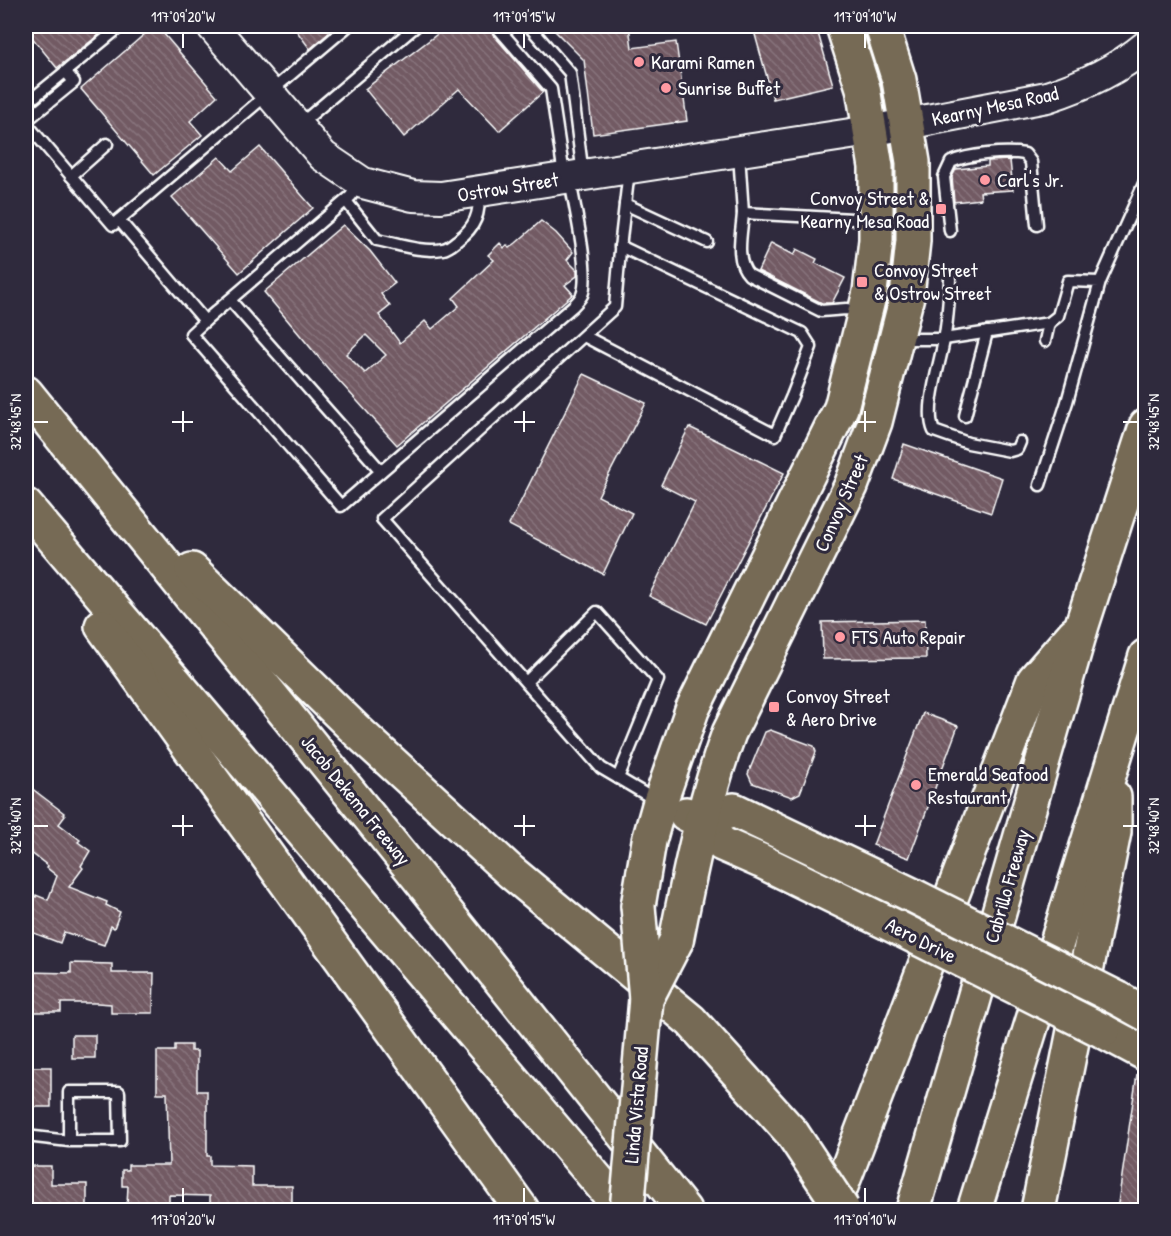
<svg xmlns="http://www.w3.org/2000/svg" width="1171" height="1236" font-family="'Patrick Hand',sans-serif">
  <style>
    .building { fill: url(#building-back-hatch); stroke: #fff; stroke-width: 1.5; fill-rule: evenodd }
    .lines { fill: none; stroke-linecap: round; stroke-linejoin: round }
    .lane-casing { stroke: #fff; stroke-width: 15 }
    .secondary-casing { stroke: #fff; stroke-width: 34 }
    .primary-casing { stroke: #fff; stroke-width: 38 }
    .highway-casing { stroke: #fff; stroke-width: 38 }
    .lane { stroke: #2f2a3d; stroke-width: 10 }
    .secondary { stroke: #2f2a3d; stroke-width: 30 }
    .primary { stroke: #766a54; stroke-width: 33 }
    .highway { stroke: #766a54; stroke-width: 33 }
    .primary-bridge-casing { stroke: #fff; stroke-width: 38; stroke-linecap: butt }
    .highway-bridge-casing { stroke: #fff; stroke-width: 38; stroke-linecap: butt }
    .primary-bridge { stroke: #766a54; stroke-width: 33 }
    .highway-bridge { stroke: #766a54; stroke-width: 33 }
    .ticks { fill: none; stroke: #fff; stroke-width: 2 }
    .poi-dot { fill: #ff9aa2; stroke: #2f2a3d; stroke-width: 2 }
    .labels { text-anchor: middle; stroke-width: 6; stroke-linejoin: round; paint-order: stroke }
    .poi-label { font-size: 20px; fill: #fff; stroke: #2f2a3d; text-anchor: start }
    .street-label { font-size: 20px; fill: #fff; stroke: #2f2a3d }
    .neatline { fill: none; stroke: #fff; stroke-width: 2 }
    .ticks-label { font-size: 15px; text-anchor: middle; fill: #fff }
  </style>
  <defs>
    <pattern id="building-back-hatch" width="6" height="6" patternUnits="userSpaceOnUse" patternTransform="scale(1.5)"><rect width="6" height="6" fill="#725a64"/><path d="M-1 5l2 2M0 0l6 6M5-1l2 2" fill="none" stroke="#87737b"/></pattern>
  </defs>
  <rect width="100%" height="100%" fill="#2f2a3d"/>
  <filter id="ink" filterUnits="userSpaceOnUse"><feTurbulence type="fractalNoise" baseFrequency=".0167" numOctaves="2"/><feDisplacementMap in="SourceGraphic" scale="12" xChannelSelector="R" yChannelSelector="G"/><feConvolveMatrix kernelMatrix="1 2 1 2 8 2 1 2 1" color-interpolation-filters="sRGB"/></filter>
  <g filter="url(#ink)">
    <g class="building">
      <polygon points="26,26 110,26 57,68 26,30"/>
      <polygon points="154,26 157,26 217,96 190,121 202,135 154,175 81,89"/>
      <polygon points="293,26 337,26 310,49"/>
      <polygon points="448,26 489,26 490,31 543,92 499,131 459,89 404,137 365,89"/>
      <polygon points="550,26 629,26 632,48 676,42 687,121 593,134 584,60"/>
      <polygon points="773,26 816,26 833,85 773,99 754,31"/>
      <polygon points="260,147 313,208 239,273 172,197 219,157 232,171"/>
      <polygon points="1010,160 1013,190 980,192 981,199 954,202 952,177 956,169 988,166 988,161"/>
      <path d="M541,221L556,233L573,252L567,260L577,270V276L565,285L573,294L397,445L330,371L264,292L343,225L370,251L395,283L381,294L390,306L379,315L400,343L425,321L432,329L459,306L453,298L494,260L488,255L500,243L504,248L507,245L509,248L516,243ZM366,335L386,355L365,373L346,354Z"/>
      <polygon points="771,243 794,255 797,249 817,259 815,263 845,278 832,303 822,303 758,271"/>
      <polygon points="584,374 646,403 598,496 632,513 603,574 509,525"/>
      <polygon points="689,427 784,473 706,624 649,596 695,502 661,485"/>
      <polygon points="904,444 1002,478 991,513 893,479"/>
      <polygon points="925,620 926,658 823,659 822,622"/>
      <polygon points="923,713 958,726 909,858 873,845"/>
      <polygon points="770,730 814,746 816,752 800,793 792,797 752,783 748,774 765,732"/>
      <polygon points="26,784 64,813 63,814 65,816 59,824 80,840 78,842 90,851 81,866 83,868 69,887 107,902 106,905 120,912 114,928 111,926 104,945 64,932 60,943 26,930 26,924 30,913 27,912 33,896 36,897 36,895 48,900 57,876 47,868 48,866 26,849"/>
      <polygon points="71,963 112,964 112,973 154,973 153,1013 111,1013 111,1004 97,1003 61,1003 61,1012 26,1012 26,972 71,973"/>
      <rect x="72" y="1035" width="23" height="23"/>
      <polygon points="175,1045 191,1045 191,1051 197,1051 197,1091 207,1091 207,1156 210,1156 210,1165 252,1166 252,1186 292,1186 292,1210 250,1210 250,1206 210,1206 210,1196 169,1195 169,1205 127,1205 128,1186 122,1186 122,1170 128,1170 128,1165 169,1165 167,1093 157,1093 157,1051 175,1051"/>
      <rect x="26" y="1067" width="25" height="40"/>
      <polygon points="1137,1074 1146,1074 1146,1210 1117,1210"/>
      <polygon points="31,1166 51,1166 51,1184 87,1184 87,1210 26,1210 26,1171"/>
    </g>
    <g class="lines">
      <g class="lane-casing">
        <g id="lane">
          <polyline points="496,26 551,89 564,175"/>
          <polyline points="529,26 570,73 583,175"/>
          <polyline points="26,101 27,103 121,26"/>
          <polyline points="26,121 74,82 66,72"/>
          <polyline points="26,123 113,225 348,26"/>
          <polyline points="298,126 416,26"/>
          <polyline points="739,154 743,213 872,220"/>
          <polyline points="627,170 628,179 621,239 615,307 382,519 601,768 657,801"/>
          <polyline points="71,176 107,144"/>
          <path d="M346,201L377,240C397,244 422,253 443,249C449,248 454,243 459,239C474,228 481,214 478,194"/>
          <polyline points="625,204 707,242"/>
          <path d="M743,213C742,232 734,260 749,275L821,311L846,309L861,311"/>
          <polyline points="119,220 205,321 351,196 358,182"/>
          <path d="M950,231L944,177L951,162C969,154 1005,151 1025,154L1031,162L1037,225"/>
          <path d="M950,279C949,299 948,320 944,340C940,364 924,410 934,431L968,443L1010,451L1017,449L1020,442"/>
          <polyline points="1100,282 1146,179"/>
          <polyline points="230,300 381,471"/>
          <path d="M205,321L191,334L341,506L573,306C576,303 580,299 582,295C591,274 574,205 570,180"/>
          <polyline points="584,336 775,435 792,396 811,347 802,333 620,246"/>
          <polyline points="899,339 944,339 1049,323 1058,316 1068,281 1100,282 1067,402 1040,485"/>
          <polyline points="1045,341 1049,323"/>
          <polyline points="965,416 987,332"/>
          <polyline points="526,682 597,612 658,680 618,778"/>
          <polyline points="26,1136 69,1141 120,1141 119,1092 69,1092 69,1141"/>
        </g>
      </g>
      <g class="secondary-casing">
        <path id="secondary" d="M212,26L323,156L363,183L413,196L441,197L870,131L1047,97C1082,86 1117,70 1146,46"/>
      </g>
      <g class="primary-casing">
        <g id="primary">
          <polyline points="686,814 701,821 722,844 761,861 898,928"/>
          <polyline points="701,821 734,810 914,896"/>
          <polyline points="638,906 649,841 660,802 692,710 841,408 870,292 876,240 876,167 863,88 843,26"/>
          <path d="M676,941C690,870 704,801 729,733L851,486L875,422L907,296L913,241V162L899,80L882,26"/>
          <polyline points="1119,999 1146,1014"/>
          <polyline points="1103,1031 1146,1054"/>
        </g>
      </g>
      <g class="highway-casing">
        <g id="highway">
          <polyline points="26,393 410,867 684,1210"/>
          <polyline points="26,506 623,1210"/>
          <polyline points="192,570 356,730 511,872 691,1021 792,1133"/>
          <polyline points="102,626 522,1210"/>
          <polyline points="832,1210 1034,680 1074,634"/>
          <polyline points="913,1210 1082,625 1146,426"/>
          <polyline points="974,1210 1146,656"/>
          <polyline points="1038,1210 1114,832 1114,797"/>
        </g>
      </g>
      <use href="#lane" class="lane"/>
      <use href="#secondary" class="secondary"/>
      <use href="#primary" class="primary"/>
      <use href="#highway" class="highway"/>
      <g class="primary-bridge-casing">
        <g id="primary-bridge">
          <polyline points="914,896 1119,999"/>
          <polyline points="898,928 1103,1031"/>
          <polyline points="646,999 676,941"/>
          <polyline points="627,1210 646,999 638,906"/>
        </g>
      </g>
      <g class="highway-bridge-casing">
        <polyline id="highway-bridge" points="792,1133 843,1210"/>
      </g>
      <use href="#primary-bridge" class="primary-bridge"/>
      <use href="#highway-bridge" class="highway-bridge"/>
    </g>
  </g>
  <path class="ticks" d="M183,33V48M524,33V48M865,33V48M183,411V432M524,411V432M865,411V432M33,422H48M172,422H193M514,422H535M855,422H876M1123,422H1138M183,815V836M524,815V836M865,815V836M33,826H48M172,826H193M514,826H535M855,826H876M1123,826H1138M183,1188V1203M524,1188V1203M865,1188V1203"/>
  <g class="poi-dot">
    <circle cx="639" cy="62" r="6"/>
    <circle cx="666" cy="88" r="6"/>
    <circle cx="985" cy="180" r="6"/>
    <rect x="935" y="203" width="12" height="12" rx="3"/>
    <rect x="856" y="276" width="12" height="12" rx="3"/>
    <circle cx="840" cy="637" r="6"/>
    <rect x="768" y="701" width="12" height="12" rx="3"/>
    <circle cx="916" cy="785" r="6"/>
  </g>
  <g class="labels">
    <g class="poi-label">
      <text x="651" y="69">Karami Ramen</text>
      <text x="678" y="95">Sunrise Buffet</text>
      <text x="997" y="187">Carl's Jr.</text>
      <text x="929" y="205" text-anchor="end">Convoy Street &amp;<tspan x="929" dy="23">Kearny Mesa Road</tspan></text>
      <text x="874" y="277">Convoy Street<tspan x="874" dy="23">&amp; Ostrow Street</tspan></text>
      <text x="852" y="644">FTS Auto Repair</text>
      <text x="786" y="703">Convoy Street<tspan x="786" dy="23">&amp; Aero Drive</tspan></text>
      <text x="928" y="781">Emerald Seafood<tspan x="928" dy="23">Restaurant</tspan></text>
    </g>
    <g class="street-label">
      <text transform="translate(995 106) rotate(-12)" y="7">Kearny Mesa Road</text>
      <text transform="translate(508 187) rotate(-9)" y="7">Ostrow Street</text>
      <text transform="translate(841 503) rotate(-66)" y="7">Convoy Street</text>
      <text transform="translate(356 800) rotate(51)" y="7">Jacob Dekema Freeway</text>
      <text transform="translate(1007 886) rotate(-74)" y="7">Cabrillo Freeway</text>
      <text transform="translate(921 940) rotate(27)" y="7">Aero Drive</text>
      <text transform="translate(636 1105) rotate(-85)" y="7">Linda Vista Road</text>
    </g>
  </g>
  <rect width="1171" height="1236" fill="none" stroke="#2f2a3d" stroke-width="66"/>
  <rect x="33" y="33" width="1105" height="1170" class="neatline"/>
  <g class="ticks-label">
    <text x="183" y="22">117°09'20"W</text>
    <text x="524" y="22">117°09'15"W</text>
    <text x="865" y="22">117°09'10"W</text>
    <text transform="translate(16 422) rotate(-90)" y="5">32°48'45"N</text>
    <text transform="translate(1154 422) rotate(-90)" y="5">32°48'45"N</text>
    <text transform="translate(16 826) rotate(-90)" y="5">32°48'40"N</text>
    <text transform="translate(1154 826) rotate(-90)" y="5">32°48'40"N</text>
    <text x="183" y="1225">117°09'20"W</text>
    <text x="524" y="1225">117°09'15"W</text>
    <text x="865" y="1225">117°09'10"W</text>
  </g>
</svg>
